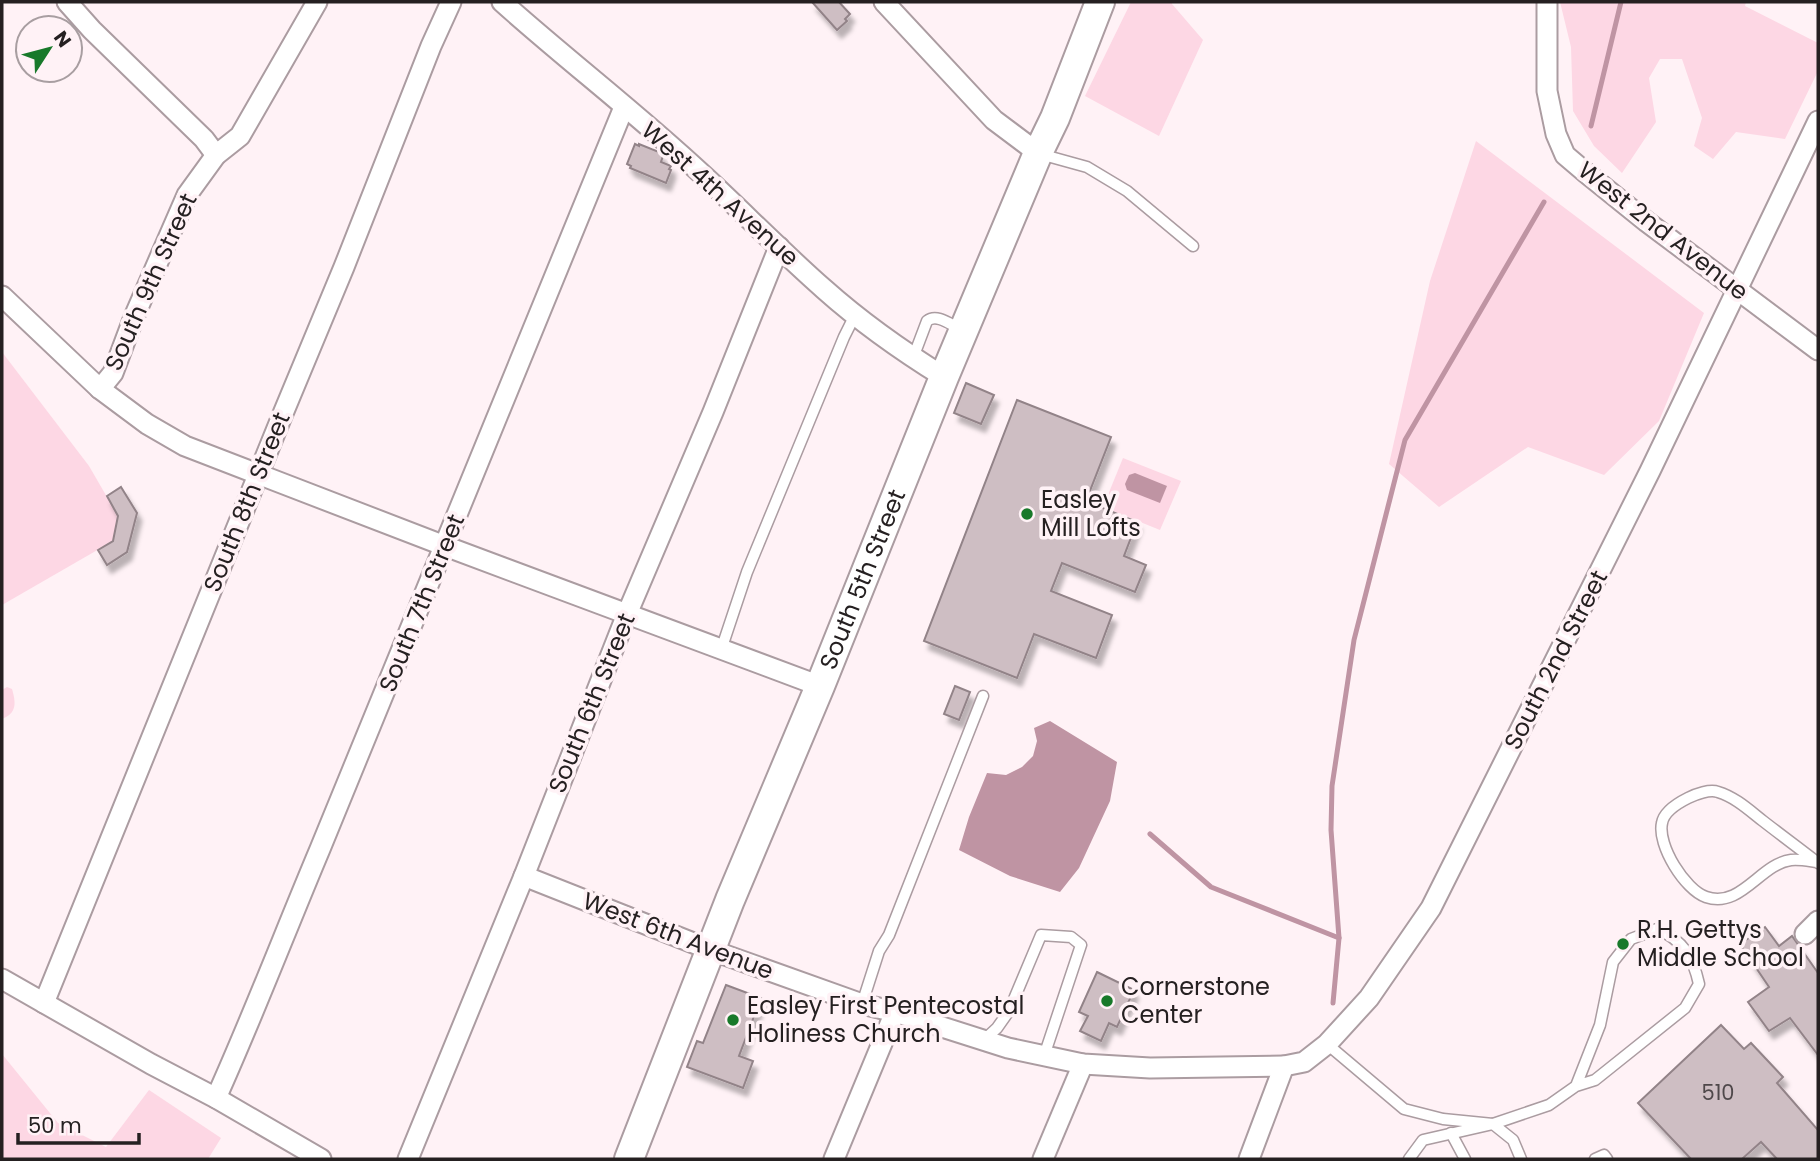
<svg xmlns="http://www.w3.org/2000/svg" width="1820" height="1161" font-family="Poppins,sans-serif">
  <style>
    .green { fill: #fdd7e4 }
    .water { fill: #bf94a3 }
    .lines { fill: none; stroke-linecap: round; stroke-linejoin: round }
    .stream { stroke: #bf94a3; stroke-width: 5 }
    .building { fill: #cebec3; stroke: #928388; stroke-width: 2; filter: url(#shadow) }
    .lane-casing { stroke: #ab9ca1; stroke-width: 13 }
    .street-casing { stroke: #ab9ca1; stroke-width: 23 }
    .secondary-casing { stroke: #ab9ca1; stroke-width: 32 }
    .lane { stroke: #fff; stroke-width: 10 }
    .street { stroke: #fff; stroke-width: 19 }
    .secondary { stroke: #fff; stroke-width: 28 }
    .poi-dot { fill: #18792a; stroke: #fff2f6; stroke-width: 2.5 }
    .labels { text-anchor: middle; stroke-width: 7; stroke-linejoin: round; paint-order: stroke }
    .number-label { font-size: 21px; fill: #4f484a }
    .street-label { font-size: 24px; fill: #252021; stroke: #fff2f6 }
    .poi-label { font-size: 24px; fill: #252021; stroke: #fff2f6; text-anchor: start }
  </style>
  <defs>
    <filter id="shadow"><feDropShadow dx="4.5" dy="8" stdDeviation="2" flood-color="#0004"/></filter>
  </defs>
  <rect width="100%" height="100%" fill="#fff2f6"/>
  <g class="green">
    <polygon points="1131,2 1172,2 1172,4 1203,40 1159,136 1085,96"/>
    <polygon points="1560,2 1746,2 1745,6 1818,43 1818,71 1785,139 1736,132 1713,159 1694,146 1702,118 1682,59 1660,59 1649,78 1656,122 1622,173 1594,146 1573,111 1571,47"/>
    <polygon points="1476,141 1704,313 1659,421 1604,475 1528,447 1439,507 1389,464 1430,281"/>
    <polygon points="2,352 89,466 118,516 113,541 2,605"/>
    <polygon points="1123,458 1181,481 1160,530 1103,507"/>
    <path d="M7,687L12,689C16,703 17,713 2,719V690Z"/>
    <polygon points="2,1054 58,1123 106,1147 149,1090 221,1138 208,1159 2,1159"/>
  </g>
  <g class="water">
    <polygon points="1135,473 1167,486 1160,503 1127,490 1125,484 1129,475"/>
    <polygon points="1050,721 1117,762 1110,801 1079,868 1060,892 1010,876 959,850 969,817 987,773 1006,775 1022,767 1033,756 1037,741 1034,728"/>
  </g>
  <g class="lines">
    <g class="stream">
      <polyline points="1591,126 1621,2"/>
      <polyline points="1150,834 1211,887 1339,938"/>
      <polyline points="1333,1003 1339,938 1331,830 1332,786 1354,640 1405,440 1544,202"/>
    </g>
  </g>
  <g class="building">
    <polygon points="812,2 839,2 850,14 845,19 847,21 837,30"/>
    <polygon points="635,144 639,146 639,144 659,152 660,154 663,156 661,162 671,166 669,169 671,170 666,183 630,168 631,166 627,164"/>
    <polygon points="966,383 994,395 981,424 954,413"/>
    <polygon points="1017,400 1111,437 1086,501 1137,522 1124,556 1146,565 1135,592 1062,563 1051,591 1112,615 1096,658 1034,634 1017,678 924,641"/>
    <polygon points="121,487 137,513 127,552 107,565 98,550 113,541 118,516 107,496"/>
    <polygon points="955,686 970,692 959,720 944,714"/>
    <polygon points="1765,927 1779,946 1792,936 1818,973 1818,1055 1790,1018 1769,1031 1748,1002 1769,987 1740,944"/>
    <polygon points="1097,972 1134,990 1117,1027 1109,1023 1101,1041 1080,1031 1088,1016 1079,1012"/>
    <polygon points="726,985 761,998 739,1056 753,1061 743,1088 687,1067 697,1041 703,1043"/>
    <polygon points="1721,1025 1744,1049 1751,1043 1783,1077 1777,1083 1818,1130 1818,1159 1777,1159 1761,1142 1742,1159 1691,1159 1638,1103"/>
  </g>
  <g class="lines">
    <g class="lane-casing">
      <g id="lane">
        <polyline points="1040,154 1087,167 1127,191 1193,246"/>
        <path d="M913,358L927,321C937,313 951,325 960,329"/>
        <polyline points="721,650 747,572 844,337 855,315"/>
        <path d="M1817,862C1809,861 1799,859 1791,860C1760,864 1741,909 1706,897C1685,890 1657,845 1662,823C1664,811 1678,803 1688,798C1696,794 1710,789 1718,792C1735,797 1749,810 1763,821C1781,835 1800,849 1818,863"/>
        <polyline points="862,1004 879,951 889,935 983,696"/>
        <polyline points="983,1041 997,1028 1009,1011 1041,935 1071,937 1081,945 1044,1056"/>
        <polyline points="1327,1044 1404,1109 1443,1119 1493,1124 1513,1140 1521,1159"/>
        <polyline points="1451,1133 1465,1159"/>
        <path d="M1409,1159L1423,1140L1493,1124L1549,1105L1576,1086L1595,1080L1685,1008L1699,984C1693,957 1683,940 1657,929L1631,939L1613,962L1600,1025L1576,1086"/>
        <polyline points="1595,1159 1604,1155 1607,1159"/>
      </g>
    </g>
    <g class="street-casing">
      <g id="street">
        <polyline points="67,2 92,30 204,139 216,155"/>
        <path d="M502,2C568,61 639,115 704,176C744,213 783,253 824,289C861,322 902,351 944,377"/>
        <polyline points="884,2 994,120 1038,153"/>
        <polyline points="1547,2 1547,91 1556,134 1565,155 1585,172 1647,222 1818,350"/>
        <polyline points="2,296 100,389 147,424 185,446 445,546 820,686"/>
        <polyline points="100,389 113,373 134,317 187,195 216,155 240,136 317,2"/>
        <polyline points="524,876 711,950 862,1004 895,1012 1008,1048 1083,1064 1150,1068 1284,1066"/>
        <polyline points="1805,934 1818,921"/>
        <polyline points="2,979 151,1064 216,1098 321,1159"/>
        <polyline points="44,1003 282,416 344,267 431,46 451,2"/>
        <path d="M216,1098C253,1016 285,932 320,849C423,603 523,355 624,107"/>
        <polyline points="408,1159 524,876 627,614 713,412 779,247"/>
        <polyline points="834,1159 895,1012"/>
        <polyline points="1043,1159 1083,1064"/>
        <polyline points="1249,1159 1284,1066 1304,1062 1327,1044 1369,998 1431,908 1650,471 1818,121"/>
      </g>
    </g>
    <g class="secondary-casing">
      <g id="secondary">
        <path id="s1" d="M629,1159L730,900L820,686L944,377L1038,153L1055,118L1100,2"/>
      </g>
    </g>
    <use href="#lane" class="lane"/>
    <use href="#street" class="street"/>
    <use href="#secondary" class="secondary"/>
  </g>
  <g class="poi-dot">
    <circle cx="1027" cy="514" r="7"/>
    <circle cx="1623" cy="944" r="7"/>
    <circle cx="1107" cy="1001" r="7"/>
    <circle cx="733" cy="1020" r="7"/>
  </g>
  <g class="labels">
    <g class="number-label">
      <text x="1718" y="1100">510</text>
    </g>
    <g class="street-label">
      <text transform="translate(720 194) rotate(42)" y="8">West 4th Avenue</text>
      <text transform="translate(1663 231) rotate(38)" y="8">West 2nd Avenue</text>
      <text transform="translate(151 282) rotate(-66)" y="8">South 9th Street</text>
      <text transform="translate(247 502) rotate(-68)" y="8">South 8th Street</text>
      <text dy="8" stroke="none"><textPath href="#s1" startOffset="625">South 5th Street</textPath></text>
      <text transform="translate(422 603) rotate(-68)" y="8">South 7th Street</text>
      <text transform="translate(1556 660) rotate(-63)" y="8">South 2nd Street</text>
      <text transform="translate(592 703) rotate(-68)" y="8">South 6th Street</text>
      <text transform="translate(678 936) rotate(21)" y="8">West 6th Avenue</text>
    </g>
    <g class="poi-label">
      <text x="1041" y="508">Easley<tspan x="1041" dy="28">Mill Lofts</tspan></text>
      <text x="1637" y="938">R.H. Gettys<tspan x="1637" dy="28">Middle School</tspan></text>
      <text x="1121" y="995">Cornerstone<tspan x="1121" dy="28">Center</tspan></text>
      <text x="747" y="1014">Easley First Pentecostal<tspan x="747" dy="28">Holiness Church</tspan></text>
    </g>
  </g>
  <rect width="1820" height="1161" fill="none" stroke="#252021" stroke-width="7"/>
  <g transform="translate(49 49) rotate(54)"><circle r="33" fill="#fff2f6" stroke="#a89ea1" stroke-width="2"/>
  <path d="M0-5L12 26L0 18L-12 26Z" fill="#18792a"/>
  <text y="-10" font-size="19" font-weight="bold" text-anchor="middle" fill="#252021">N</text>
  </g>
  <path d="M18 1133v10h121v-10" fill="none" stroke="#252021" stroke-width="3.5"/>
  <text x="28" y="1133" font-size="21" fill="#252021" stroke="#fff2f6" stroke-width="5" paint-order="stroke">50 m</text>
</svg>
